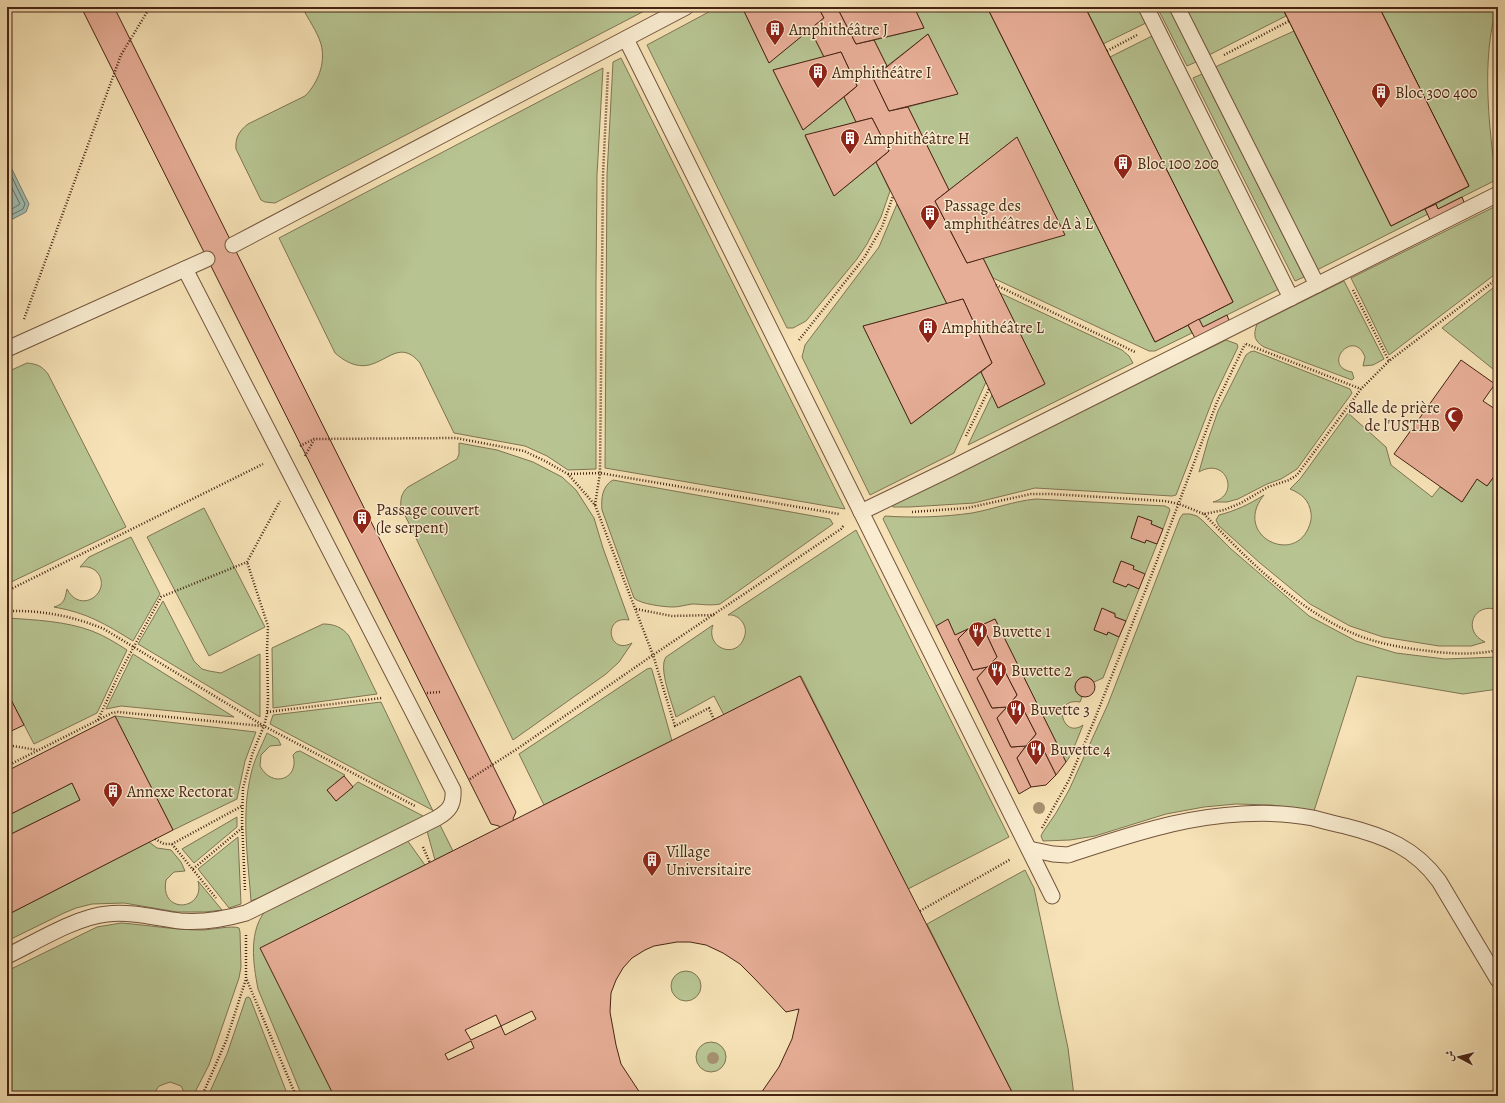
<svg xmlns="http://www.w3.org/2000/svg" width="1505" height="1103" font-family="Alegreya,Amiri,serif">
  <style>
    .green { fill: #b7c492; stroke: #807453 }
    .water { fill: #9dbdb2; stroke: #7b8073 }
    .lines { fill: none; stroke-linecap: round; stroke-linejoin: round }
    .shore { stroke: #727063; stroke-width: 1 }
    .building { fill: #e7ae97; stroke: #482414; fill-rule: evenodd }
    .lane-casing { stroke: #74543c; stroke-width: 17 }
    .path { stroke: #482414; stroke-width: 2.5; stroke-dasharray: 1 2; stroke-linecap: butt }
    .lane { stroke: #f9ecd0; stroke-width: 15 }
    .tree { fill: #a6906e }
    .labels { text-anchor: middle; stroke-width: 3; stroke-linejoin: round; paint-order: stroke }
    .poi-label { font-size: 16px; fill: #482414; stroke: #f9ecd0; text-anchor: start }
  </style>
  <rect width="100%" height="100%" fill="#f6e2b6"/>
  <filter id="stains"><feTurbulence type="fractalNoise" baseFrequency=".005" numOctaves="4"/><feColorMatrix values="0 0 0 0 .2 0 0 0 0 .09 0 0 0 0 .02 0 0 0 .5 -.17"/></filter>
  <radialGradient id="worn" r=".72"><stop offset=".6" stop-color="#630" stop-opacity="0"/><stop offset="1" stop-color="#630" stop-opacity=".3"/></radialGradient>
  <g class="green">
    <path d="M302,7H652L275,203L265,202L261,200L236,149C235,138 239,131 248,124L305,96C318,83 326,63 321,44C317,31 308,19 302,7Z"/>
    <polygon points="718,7 742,7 769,63 810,29 824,57 773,70 803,130 844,97 856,122 805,136 834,196 876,162 890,191 881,217 867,244 857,259 806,321 793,328 787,328 647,45"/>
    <polygon points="914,7 987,7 1188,325 1192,333 1155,351 1149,351 993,278 983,258 1016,138 949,190 908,107 957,94 928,34 887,66 874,40 924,28"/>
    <polygon points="1085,7 1140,7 1148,22 1103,44"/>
    <polygon points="1157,7 1169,7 1196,62 1187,66"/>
    <polygon points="1185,7 1282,7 1286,16 1209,55"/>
    <path d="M1379,7H1497C1481,58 1489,127 1496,180L1438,209L1436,204L1469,186Z"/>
    <polygon points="1294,31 1391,225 1425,209 1428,214 1317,270 1215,67"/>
    <polygon points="1154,35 1281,288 1203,327 1199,319 1233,302 1110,57"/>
    <polygon points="621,58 845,509 605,468 607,175 613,62"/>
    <path d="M603,68L597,175L596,282V469L568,470L547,456L525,446L454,433L420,363C401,340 389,360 369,365C356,368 344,361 335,353L279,238Z"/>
    <polygon points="1202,74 1304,277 1295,281 1193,78"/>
    <polygon points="897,204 947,304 863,326 911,424 981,372 986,382 954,453 870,495 802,357 805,345 879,247"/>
    <polygon points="1498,205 1498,272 1389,355 1351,278"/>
    <path d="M1344,281L1384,359L1373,365L1363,366L1365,357C1354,327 1320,366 1352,372L1354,378L1352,380L1264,347C1254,341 1253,335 1257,324Z"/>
    <polygon points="1498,284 1498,373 1442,328"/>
    <polygon points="1000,293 1122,350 1129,356 1133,363 968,445 992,395 998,408 1045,384"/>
    <polygon points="1226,340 1237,344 1238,347 1213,399 1176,495 1172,496 1035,488 974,503 909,507 893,507 892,505"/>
    <path d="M1254,351L1350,389L1352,393L1297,469L1281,479L1267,484L1238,499L1227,502H1213C1241,495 1226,456 1199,472L1208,440L1218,411L1246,355L1250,352Z"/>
    <path d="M27,363C37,364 42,366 48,374L126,527L7,584V372Z"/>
    <path d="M1348,413L1386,447L1391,465L1432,497L1440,487L1462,502L1477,479L1487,486L1498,471V610C1474,601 1461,631 1485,642L1471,646H1439L1383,637L1350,626L1310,604L1260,563L1219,526L1216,520L1219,515C1235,511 1250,504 1264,495C1233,533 1289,564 1307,531C1310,525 1312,519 1311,513C1309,500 1302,494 1290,489L1300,479Z"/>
    <path d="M459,443L497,450L533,462L562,477L576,490L594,518L603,548L629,620C602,615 608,656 632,643L619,662L606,674L513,740L401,507C400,499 402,492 408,487L457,459L459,454Z"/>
    <path d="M613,480L830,519L833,524L720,604C710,606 701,604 692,604C685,605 679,607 673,607C664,607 640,604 634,598L602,510C601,499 602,486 613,480Z"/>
    <path d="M1036,499L1165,506L1169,508L1170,510L1163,529L1151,524L1152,521L1138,517L1131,538L1145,543L1146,540L1157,544L1145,574L1133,569L1134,566L1121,561L1113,582L1126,587L1128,584L1139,589L1126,621L1115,617V613L1102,609L1094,630L1107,635L1108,632L1119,637L1103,678L1094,682C1083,667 1065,688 1082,697L1080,702C1051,697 1062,740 1083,725L1071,755L1066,762L995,619L982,625L968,629L955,635L948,620L936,626L883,519L885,516C914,518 944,517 972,513C994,509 1014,501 1036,499Z"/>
    <polygon points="204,508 265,627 209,656 147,537"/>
    <polygon points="1183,514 1190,514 1197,516 1202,520 1231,549 1309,616 1356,641 1396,653 1445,659 1498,657 1498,689 1463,694 1357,676 1314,811 1272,805 1236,804 1204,807 1166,814 1095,836 1070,840 1043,841 1041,836 1043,832 1056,813 1069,790 1108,704 1180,518"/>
    <path d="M856,530L1009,837L908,889L801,676L724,715L714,696L676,717C672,703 658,668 666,657L713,625C705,648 736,660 744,638C746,633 746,628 743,623C740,618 734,614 728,615Z"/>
    <path d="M131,537L160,594L133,641C105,624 88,613 54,607C65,604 65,598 67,589C81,616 113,591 97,572C92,567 86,566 80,567L89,557Z"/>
    <polygon points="163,601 194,661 202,669 209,671 221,673 260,654 260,717 138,644"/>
    <path d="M7,618C36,620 65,621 92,631C105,636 116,643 127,650L97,713L34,744L7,692Z"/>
    <path d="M323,624C334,624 342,627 349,636L377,694L273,708L272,648Z"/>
    <polygon points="133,654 234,717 121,706 106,709"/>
    <polygon points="651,668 652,670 672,741 544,805 519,754 647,669"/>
    <polygon points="381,702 433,811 434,811 270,724 273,715"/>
    <polygon points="115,716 256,732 245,761 237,799 173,830"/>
    <path d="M267,733L278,739L281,745L270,746L261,755L260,766C272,789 300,779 293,755L296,752L300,751L345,775L327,790L336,801L358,782L423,816V818L274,892L251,901C248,859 241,814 251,774C254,760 261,747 267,733Z"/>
    <polygon points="72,783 80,800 7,836 7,816"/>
    <polygon points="237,817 237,827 194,863 182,849"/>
    <polygon points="440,825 453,851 435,860 427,831"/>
    <polygon points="238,837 241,904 229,908 198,869"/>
    <path d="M407,840L425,865L335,1096H302L258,989C253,963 248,930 267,909Z"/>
    <path d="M149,842L157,848L171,850L181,862L185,871L174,872L166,880C159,915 206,911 198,881L222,910L205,912H177L124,903L92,904L76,908L64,913L7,941V915Z"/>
    <polygon points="1025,870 1034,888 1068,1048 1074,1096 1014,1096 927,924"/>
    <path d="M121,923C148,925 175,930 202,930C211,930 232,925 239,928L240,932L241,967L239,978L209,1065L194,1094L192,1096H186L181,1086L170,1082L159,1086L152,1096H7V971L97,927Z"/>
    <circle cx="686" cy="986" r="15"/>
    <polygon points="248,997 250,998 288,1096 208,1096 227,1054 246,998"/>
    <circle cx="711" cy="1057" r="15"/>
  </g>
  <polygon class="water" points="7,159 29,204 26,212 7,222"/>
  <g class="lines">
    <g class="shore">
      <polyline points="7,167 25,204 23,209 7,217"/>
      <polyline points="7,178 20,204 7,212"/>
    </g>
  </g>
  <g class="building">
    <polygon points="81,7 114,7 516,812 513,819 519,833 507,839 499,826 491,824"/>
    <polygon points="742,7 818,7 824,18 769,63"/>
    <polygon points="818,7 844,7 839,11 856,44 874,40 887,66 873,78 889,111 908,107 949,190 935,201 967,263 983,258 1045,384 998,408 981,372 992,363 963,299 947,304 876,162 889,151 872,118 856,122 844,97 857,86 841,52 824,57 810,29 824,18"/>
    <polygon points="844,7 914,7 924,28 856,44 839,11"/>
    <polygon points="987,7 1085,7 1233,302 1155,342"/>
    <polygon points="987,7 1085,7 1233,302 1155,342"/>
    <polygon points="1282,7 1379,7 1469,186 1391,226"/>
    <polygon points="1282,7 1379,7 1469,186 1391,226"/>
    <polygon points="928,34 958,94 889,111 873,78"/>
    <polygon points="841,52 857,86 803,130 773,70"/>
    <polygon points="872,118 889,151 834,196 805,135"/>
    <polygon points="1017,137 1065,235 967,263 935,201"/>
    <polygon points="1462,197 1466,207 1432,224 1425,209 1436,204 1438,209"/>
    <polygon points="963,299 992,363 911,424 863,326"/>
    <polygon points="1227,315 1230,323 1196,340 1188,325 1199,319 1203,327"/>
    <polygon points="1461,360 1495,384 1483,401 1498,411 1498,471 1487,486 1477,479 1462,502 1394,454"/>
    <polygon points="1138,516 1152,521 1151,524 1163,529 1157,544 1146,540 1145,543 1131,538"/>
    <polygon points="1121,561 1134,566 1133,569 1145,574 1139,589 1128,584 1126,587 1113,582"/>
    <polygon points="1102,608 1115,614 1115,617 1126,621 1119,637 1108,632 1107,635 1094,630"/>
    <polygon points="948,619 955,635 968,629 958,639 973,670 987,667 977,678 992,708 1007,707 997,718 1011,747 1026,746 1017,758 1031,787 1019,794 936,626"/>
    <polygon points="995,619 1066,762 1056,775 1041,745 1026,746 1036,734 1021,705 1007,707 1017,695 1002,666 987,667 997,657 982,625"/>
    <polygon points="982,625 997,657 987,667 973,670 958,639 968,629"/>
    <polygon points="1002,666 1017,695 1007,707 992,708 977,678 987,667"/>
    <path d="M800,676L1014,1096H759L779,1067L792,1039L799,1009L786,1012L755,979L740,964L723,953L706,945L690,942H677L654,946L645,950L632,958L623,968L616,980L611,993L610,1012L616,1045L621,1064L642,1096H334L260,948ZM532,1011L536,1019L505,1035L501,1026ZM496,1015L501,1026L471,1040L465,1030ZM471,1041L474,1048L448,1060L445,1054Z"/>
    <circle cx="1085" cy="687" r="10"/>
    <polygon points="7,692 24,725 7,733"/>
    <polygon points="1021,705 1036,734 1026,746 1011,747 997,718 1007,707"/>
    <polygon points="115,716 173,830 7,915 7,836 80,800 72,783 7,816 7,771"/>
    <polygon points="1041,745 1056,775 1046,785 1031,787 1017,758 1026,746"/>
    <polygon points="344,776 353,787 336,801 327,790"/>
  </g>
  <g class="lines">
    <g class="lane-casing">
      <g id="lane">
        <polyline points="1146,7 1291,298"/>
        <polyline points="1177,7 1317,285"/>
        <polyline points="626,39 1052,896"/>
        <polyline points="233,245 686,7"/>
        <polyline points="7,349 207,259"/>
        <polyline points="861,512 950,469 1498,194"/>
        <path d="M1029,849L1053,854L1068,855C1102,844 1137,832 1172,824C1216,814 1269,809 1313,818C1324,821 1335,824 1345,826C1385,836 1415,848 1439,881L1498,980"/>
        <path d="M7,956C36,942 76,917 107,914C131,911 156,918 180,921C203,923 225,919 246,913L437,818C449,811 454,805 453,790L185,269"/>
      </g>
    </g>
    <g class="path">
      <polyline points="1498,31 1495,89 1498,143"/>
      <polyline points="1107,51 1137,35"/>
      <polyline points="1224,55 1289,21"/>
      <polyline points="996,285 1135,352"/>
      <polyline points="1353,290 1389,361"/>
      <polyline points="24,319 121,55 150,7"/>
      <polyline points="799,340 864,258 882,227 893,196"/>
      <polyline points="1246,344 1361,389"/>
      <polyline points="966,436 989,389"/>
      <polyline points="300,446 314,439 456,438 524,451 545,461 568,474 595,505 653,655 675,726 709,708 714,720"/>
      <polyline points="305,456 314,440"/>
      <polyline points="568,474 600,473 839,514"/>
      <polyline points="595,505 600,473 603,174 608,72"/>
      <polyline points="912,512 967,508 1031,494 1051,494 1165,501 1179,504 1204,514 1224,510 1241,503 1268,487 1289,480 1297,475 1361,389 1389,361 1498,278"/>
      <path d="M1204,514C1247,559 1293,606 1350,632C1374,643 1402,648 1429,651C1450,654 1477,655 1498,650"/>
      <polyline points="7,591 263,464"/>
      <polyline points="636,609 672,616 714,615"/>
      <path d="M7,611C41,610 73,616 104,629L264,726L415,806"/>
      <polyline points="427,693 440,692"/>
      <polyline points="267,712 382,698"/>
      <polyline points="98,720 119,674 161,597 247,562 280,501"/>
      <polyline points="7,745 37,750"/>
      <polyline points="7,766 112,713 118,712 262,726"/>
      <polyline points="470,779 517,749 653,655 841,529 844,525"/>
      <polyline points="1042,828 1069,780 1094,721 1153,571 1217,402 1245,344"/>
      <polyline points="155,839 164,844 172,844 242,806"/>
      <polyline points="172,844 216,898"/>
      <polyline points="423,847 430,863"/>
      <polyline points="193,869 242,828"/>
      <polyline points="245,890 242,821 243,788 253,752 264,726 267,714 268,699 267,650 268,626 247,562"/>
      <polyline points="920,911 1011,859"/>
      <polyline points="246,935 246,978 296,1096"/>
      <polyline points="202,1096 226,1041 246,979"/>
    </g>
    <use href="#lane" class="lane"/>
  </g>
  <g class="tree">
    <circle cx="1039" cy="808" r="6"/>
    <circle cx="713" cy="1058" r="6"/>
  </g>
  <defs>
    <g id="building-pin" transform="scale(1)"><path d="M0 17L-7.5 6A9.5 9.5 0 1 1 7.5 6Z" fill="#8f2418" stroke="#f9ecd0"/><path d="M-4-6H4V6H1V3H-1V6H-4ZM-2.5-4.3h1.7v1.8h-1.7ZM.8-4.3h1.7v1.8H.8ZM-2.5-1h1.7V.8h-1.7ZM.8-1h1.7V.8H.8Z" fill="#fff"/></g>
    <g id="mosque-pin" transform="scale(1)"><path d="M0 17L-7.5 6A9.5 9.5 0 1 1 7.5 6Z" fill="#8f2418" stroke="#f9ecd0"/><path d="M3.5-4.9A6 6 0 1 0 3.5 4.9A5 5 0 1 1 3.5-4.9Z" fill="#fff"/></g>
    <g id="restaurant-pin" transform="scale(1)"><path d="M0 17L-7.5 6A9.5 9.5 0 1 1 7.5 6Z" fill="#8f2418" stroke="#f9ecd0"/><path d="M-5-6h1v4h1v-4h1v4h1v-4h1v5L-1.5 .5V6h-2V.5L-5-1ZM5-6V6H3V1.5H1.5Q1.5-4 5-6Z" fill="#fff"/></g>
  </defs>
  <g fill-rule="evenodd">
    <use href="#building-pin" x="775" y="29"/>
    <use href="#building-pin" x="818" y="72"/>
    <use href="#building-pin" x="1381" y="92"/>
    <use href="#building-pin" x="850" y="138"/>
    <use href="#building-pin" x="1123" y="163"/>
    <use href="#building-pin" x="930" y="214"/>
    <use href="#building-pin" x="928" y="327"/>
    <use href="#mosque-pin" x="1454" y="416"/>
    <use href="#building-pin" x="362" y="518"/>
    <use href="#restaurant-pin" x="978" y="631"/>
    <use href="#restaurant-pin" x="997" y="670"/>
    <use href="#restaurant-pin" x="1016" y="709"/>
    <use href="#restaurant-pin" x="1036" y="749"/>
    <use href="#building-pin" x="113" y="791"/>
    <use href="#building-pin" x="652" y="860"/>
  </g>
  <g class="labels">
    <g class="poi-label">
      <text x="789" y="35">Amphithéâtre J</text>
      <text x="832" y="78">Amphithéâtre I</text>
      <text x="1395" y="98">Bloc 300 400</text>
      <text x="864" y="144">Amphithéâtre H</text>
      <text x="1137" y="169">Bloc 100 200</text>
      <text x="944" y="211">Passage des<tspan x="944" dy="18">amphithéâtres de A à L</tspan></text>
      <text x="942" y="333">Amphithéâtre L</text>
      <text x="1440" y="413" text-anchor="end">Salle de prière<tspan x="1440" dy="18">de l'USTHB</tspan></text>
      <text x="376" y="515">Passage couvert<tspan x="376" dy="18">(le serpent)</tspan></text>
      <text x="992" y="637">Buvette 1</text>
      <text x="1011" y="676">Buvette 2</text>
      <text x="1030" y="715">Buvette 3</text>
      <text x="1050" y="755">Buvette 4</text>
      <text x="127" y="797">Annexe Rectorat</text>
      <text x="666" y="857">Village<tspan x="666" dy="18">Universitaire</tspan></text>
    </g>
  </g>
  <rect width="1505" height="1103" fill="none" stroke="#f6e2b6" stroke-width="24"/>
  <rect x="8" y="8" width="1489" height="1087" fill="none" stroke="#482414" stroke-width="2"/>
  <rect x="12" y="12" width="1481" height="1079" fill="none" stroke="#482414"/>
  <g transform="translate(1459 1057) rotate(277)" stroke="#f9ecd0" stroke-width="3" paint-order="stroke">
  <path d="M0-3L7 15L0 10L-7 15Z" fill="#482414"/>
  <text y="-6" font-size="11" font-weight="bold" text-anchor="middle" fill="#482414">ش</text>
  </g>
  <rect width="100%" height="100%" filter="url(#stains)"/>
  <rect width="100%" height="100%" fill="url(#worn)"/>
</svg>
